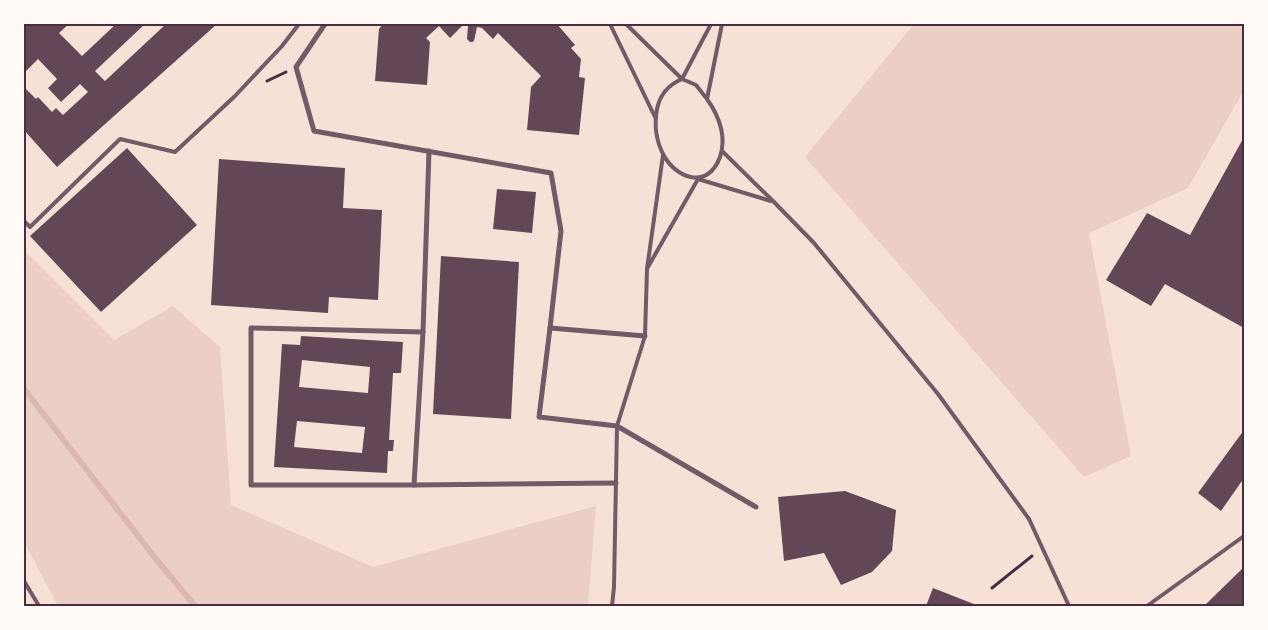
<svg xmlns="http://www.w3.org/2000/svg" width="1268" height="630" font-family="Inter,sans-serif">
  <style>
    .green { fill: #ebcfc5 }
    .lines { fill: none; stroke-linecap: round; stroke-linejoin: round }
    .stream { stroke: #dcb8b0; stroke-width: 6 }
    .building { fill: #644757; fill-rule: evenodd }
    .path { stroke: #4a2c40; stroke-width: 3 }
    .service { stroke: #755966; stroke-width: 4 }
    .minor { stroke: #755966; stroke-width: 5 }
    .neatline { fill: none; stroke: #4a2c40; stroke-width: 2 }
  </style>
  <rect width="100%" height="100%" fill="#f7e1d7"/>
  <g class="green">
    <polygon points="914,24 1244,24 1244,90 1188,188 1089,233 1131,456 1084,477 805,157"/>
    <polygon points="24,250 114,340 173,306 220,347 231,505 373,567 596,506 588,606 58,606 24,542"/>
  </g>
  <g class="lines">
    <polyline class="stream" points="24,389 156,559 195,606"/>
  </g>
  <g class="building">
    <polygon points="24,24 69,24 59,33 82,56 116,24 145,24 95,71 105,81 166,24 217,24 57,167 24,130 24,87 36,99 38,97 52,112 56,108 63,115 88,92 80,84 61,102 48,88 57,79 38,59 26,71 24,69 24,31 26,30 24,27"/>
    <polygon points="383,24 557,24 575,45 571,48 581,59 579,77 585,78 579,135 527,130 531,87 541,76 498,33 493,39 482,28 477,27 474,41 472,42 470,42 467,39 468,26 463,25 450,38 439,26 426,38 430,42 427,85 375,81 379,29"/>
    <polygon points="1244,137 1244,328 1165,284 1151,306 1106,280 1147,213 1190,235"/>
    <polygon points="127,148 197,225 101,312 30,236"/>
    <polygon points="219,159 345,168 343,208 382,210 378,300 329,297 328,313 211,305"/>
    <polygon points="497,189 536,192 532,233 493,229"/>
    <polygon points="441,256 519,262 511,419 433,414"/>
    <path d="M301,336L403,342L401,373H393L389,440H394L393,451H388L387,473L274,467L282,344L300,345ZM302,360L370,367L368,393L299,387ZM297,421L365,427L362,453L294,447Z"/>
    <polygon points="1244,430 1244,478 1221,511 1198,493"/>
    <polygon points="845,491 896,510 892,551 872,572 841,585 824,553 784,561 778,497"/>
    <polygon points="1244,567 1244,606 1204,606"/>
    <polygon points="933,588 979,606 926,606"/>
  </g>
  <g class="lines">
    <g class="path">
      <polyline points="267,81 286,72"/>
      <polyline points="992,588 1032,556"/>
    </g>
    <g class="service">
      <polyline points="610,24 655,117"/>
      <polyline points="626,24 682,79 711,24"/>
      <path d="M707,99L696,85L682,79C668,85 660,94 657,109C654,125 656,140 663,154C676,179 708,190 720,157C727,136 719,116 707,99L722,24"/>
      <polyline points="722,151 773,201 814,243 938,394 1029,519 1069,606"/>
      <polyline points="24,221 30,227 120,139 175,152 235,96 282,46 299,24"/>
      <polyline points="648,267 698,179 771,201"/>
      <polyline points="24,581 39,606"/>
      <polyline points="612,606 614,587 617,426 645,336 647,269 663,155"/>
      <polyline points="1147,606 1244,536"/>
    </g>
    <g class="minor">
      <polyline points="325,24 296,67 314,131 551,173 561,231 550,328"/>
      <polyline points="423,332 251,328 251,485 414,485 616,483"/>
      <polyline points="645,336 550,328 539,417 617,426 756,507"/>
      <polyline points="414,485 423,332 429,151"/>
    </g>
  </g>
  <rect width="1268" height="630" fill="none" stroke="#fffaf5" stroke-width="50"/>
  <rect x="25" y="25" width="1218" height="580" class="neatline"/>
</svg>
